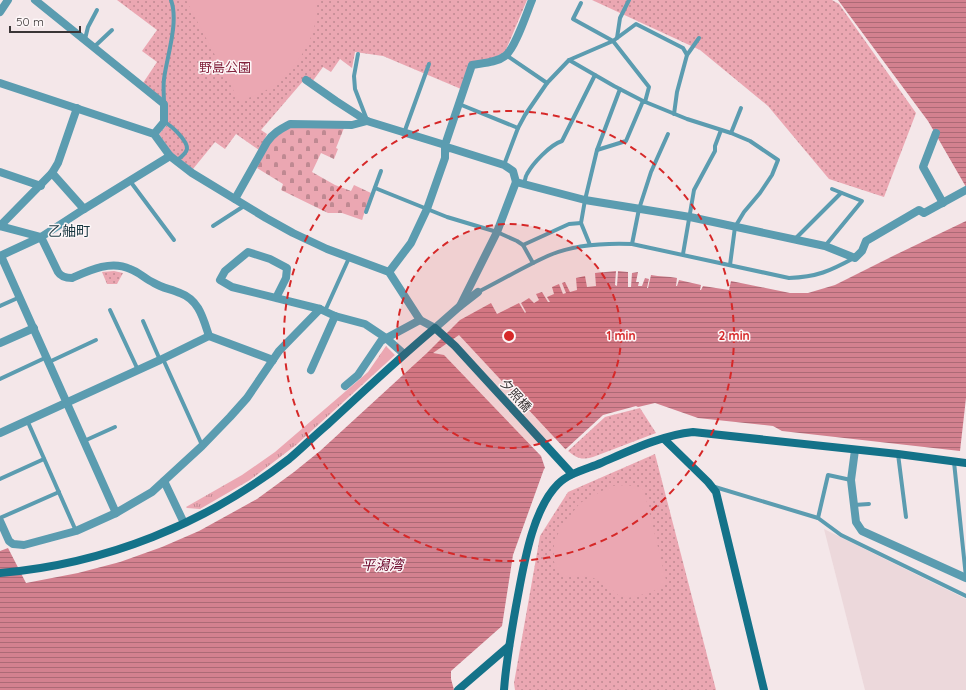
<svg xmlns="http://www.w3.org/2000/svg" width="966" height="690" font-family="Quicksand,'Noto Sans JP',sans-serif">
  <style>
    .built { fill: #ecd8db }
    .grass { fill: url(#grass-tufts) }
    .cemetery { fill: url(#cemetery-stones) }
    .park { fill: url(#park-dots) }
    .pitch { fill: #eba7b2 }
    .water { fill: url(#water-rules) }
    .pier { fill: #f4e7e9 }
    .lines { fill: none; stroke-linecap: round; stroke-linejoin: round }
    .lane { stroke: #5b9cb0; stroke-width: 4 }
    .street { stroke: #5b9cb0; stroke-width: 8 }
    .secondary { stroke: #147289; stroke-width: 8 }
    .ring { fill: none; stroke: #d62828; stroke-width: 2; stroke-dasharray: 7 5 }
    .labels { text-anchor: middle; stroke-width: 3; stroke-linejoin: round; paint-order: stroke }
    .park-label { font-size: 13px; fill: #82223c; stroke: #fdf6f7 }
    .street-label { font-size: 13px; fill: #3a3536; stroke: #fdf6f7 }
    .neighbourhood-label { font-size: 14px; fill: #183740; stroke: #fdf6f7 }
    .water-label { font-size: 14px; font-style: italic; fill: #690328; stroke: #fdf6f7 }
    .centre { fill: #d62828; stroke: #fdf6f7; stroke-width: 2 }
    .ring-label { font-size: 12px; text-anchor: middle; font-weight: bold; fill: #d62828; stroke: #fdf6f7; stroke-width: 3; stroke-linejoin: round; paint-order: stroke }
  </style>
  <defs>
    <pattern id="grass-tufts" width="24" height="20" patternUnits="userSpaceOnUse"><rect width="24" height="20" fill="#eba7b2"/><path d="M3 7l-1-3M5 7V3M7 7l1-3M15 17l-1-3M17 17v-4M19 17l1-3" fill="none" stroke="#bf8992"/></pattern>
    <pattern id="cemetery-stones" width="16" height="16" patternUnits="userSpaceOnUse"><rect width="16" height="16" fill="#eba7b2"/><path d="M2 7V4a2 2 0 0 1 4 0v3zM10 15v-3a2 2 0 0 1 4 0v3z" fill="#bf8992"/></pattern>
    <pattern id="park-dots" width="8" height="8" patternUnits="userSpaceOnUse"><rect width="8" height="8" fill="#eba7b2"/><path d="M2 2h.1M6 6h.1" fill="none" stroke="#bf8992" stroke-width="1.8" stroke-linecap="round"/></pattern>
    <pattern id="water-rules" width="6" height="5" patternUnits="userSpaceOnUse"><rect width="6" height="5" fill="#d3818f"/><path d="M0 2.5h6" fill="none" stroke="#ac6a76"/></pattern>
  </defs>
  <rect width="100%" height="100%" fill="#f4e7e9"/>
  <polygon class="built" points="824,529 966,599 966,690 865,690"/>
  <polygon class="grass" points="386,346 395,355 296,445 250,480 200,509 187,508 186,507 242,475 275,452 368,372"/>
  <polygon class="cemetery" points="294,127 344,128 336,148 338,149 334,159 321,153 312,172 335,185 351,191 354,185 371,193 362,220 342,213 328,213 281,190 283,184 257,168 271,140 289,128"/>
  <g class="park">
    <polygon points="117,0 527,0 505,52 490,60 472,62 461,89 383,56 355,52 352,68 340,59 331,72 323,67 312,82 304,80 261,130 267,134 259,150 236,134 225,149 215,142 193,169 172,153 159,134 167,125 166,101 143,83 157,62 142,51 157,30"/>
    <polygon points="592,0 832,0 839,4 916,113 884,197 829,179 768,106 700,50"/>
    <polygon points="114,271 123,273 117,284 107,284 102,272"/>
    <path d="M640,408L656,433L593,457C581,460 578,459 568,451L605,417Z"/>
    <polygon points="655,454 716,690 515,690 514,683 540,536 568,492"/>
  </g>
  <g class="pitch">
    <path d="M186,0H316C321,34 296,71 268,89C259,95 249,98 239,101Z"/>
    <polygon points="626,485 639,487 644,490 666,580 660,588 649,593 628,598 618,595 605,583 591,577 565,576 560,573 554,562 554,543 561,527 580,503 611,486"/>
  </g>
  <g class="water">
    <polygon points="838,0 966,0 966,187 928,121"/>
    <path d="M966,221V398L960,451L782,431L773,426L698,418L655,403L638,407L636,406L603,415L544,469L513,555L502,626L451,671V679L454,690H0V551L8,548L26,583L78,573L120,562L162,547L199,531L257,499L294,472L320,451L427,353L460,320L491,303L497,314L519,303L525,313L526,312L521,303L529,298L534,303L539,300L536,294L542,292L548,302H550L547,297L554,294L552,287L559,284L563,294L566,293L562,283L565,282L570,292L577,290L576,278L585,276L587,287L596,286L595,273L616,271L615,285L617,286L618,271L628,272V287H631L632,273L638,272L636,282H639L638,286H642L645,278L649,279L647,288H648L651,275C660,277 668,276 677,278L676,286H677L679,280L701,285L700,290H701L703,286L729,290L731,281L790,293H808L835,285L895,255Z"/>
  </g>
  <polygon class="pier" points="459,335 567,451 546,471 541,456 444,355 433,353"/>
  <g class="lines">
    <g class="lane">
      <polyline points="581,3 573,19 613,41 649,87 645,102"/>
      <polyline points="617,38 620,18 629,0"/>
      <polyline points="85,39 88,27 97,10"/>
      <polyline points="94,47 112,30"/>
      <polyline points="358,54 354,76 355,89 367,120"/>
      <polyline points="506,55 547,83"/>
      <polyline points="569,60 614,86 643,101 687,119 731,133 750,141 778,160 772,175 760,193 744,212 735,227 730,265"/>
      <path d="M164,104C164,96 163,87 164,79C167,56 179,22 171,0"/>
      <polyline points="459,104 518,128"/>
      <polyline points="674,114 677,92 687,55 699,38"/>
      <path d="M164,122C171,125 188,141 187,149C186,154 180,158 176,161"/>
      <polyline points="404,133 429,64"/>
      <polyline points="731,133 741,108"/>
      <polyline points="597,150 626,141 643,101"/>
      <polyline points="504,165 518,128 525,115 547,83 569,60 613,41 636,24 683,48 687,55"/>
      <polyline points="130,181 174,240"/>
      <path d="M524,184C525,181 525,177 527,174C533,163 550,145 562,141L595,75"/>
      <polyline points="375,188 447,217 497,232 517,241 523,245 533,263"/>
      <polyline points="366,212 381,171"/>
      <polyline points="213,226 244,206"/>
      <polyline points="795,239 841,193"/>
      <polyline points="632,244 639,209 651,172 668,134"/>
      <polyline points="523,245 569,224 581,223"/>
      <polyline points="590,245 581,223 585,200 597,150 620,89"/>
      <polyline points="825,246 862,201 832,189"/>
      <polyline points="683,254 694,190 715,151 715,146 721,130"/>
      <path d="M478,292C502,280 525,266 550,255C576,244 605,243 632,244L789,278C817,277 830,271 854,258"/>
      <polyline points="0,306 20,297"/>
      <polyline points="110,310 138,370"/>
      <polyline points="325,311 349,258"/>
      <polyline points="143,321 160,360"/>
      <polyline points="163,359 202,445"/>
      <polyline points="49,362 96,340"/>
      <polyline points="0,379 47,357"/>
      <polyline points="27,420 76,531"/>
      <polyline points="84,441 115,427"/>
      <polyline points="898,454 906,517"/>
      <polyline points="954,462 966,577"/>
      <polyline points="0,479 44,459"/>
      <polyline points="715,487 818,518 841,535 966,596"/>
      <polyline points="854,505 869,504"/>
      <polyline points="0,518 59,492"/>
      <polyline points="818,518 828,475 851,480"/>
    </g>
    <g class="street">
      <polyline points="35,0 164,104 164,122 154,134"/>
      <polyline points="0,12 8,0"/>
      <polyline points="306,80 336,101 367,121 445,145"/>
      <polyline points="0,83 154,134 170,156 192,173 266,218 293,233 327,249 389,272 420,320 435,328 460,306 478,292"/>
      <polyline points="936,133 923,167 943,203"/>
      <polyline points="445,149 450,148 504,165 513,171 516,182"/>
      <polyline points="0,172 41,186"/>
      <polyline points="52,173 84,209"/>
      <path d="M235,199L267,142C273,133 281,129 290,124L352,125L367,121"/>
      <path d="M0,226L41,237L58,272C61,277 66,278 72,278C90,270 111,260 130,269C139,272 145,279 154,283C162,288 171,289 180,293C199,300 203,318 209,336L273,360"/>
      <polyline points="0,226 52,173 58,163 77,108"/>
      <polyline points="0,256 41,237 84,209 170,156"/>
      <polyline points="1,256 116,513"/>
      <path d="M389,272L411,243L427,209L445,158V145L472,65C483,63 496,63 505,56C515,49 527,12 532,0"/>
      <polyline points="276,298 286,278 287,268 270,259 248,252 225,271 220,280 232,287 320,309 335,316 365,324 386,338 404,354"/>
      <polyline points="460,306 497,232 516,182 585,200 690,217 825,246 855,258 862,251 866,241 919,210 924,213 966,190"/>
      <polyline points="0,343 34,328"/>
      <polyline points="311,370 335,316"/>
      <polyline points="345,386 358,375 381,341 420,320"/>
      <polyline points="0,433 160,360 209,336"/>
      <polyline points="855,450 851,480 856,522 862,531 966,578"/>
      <polyline points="164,481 184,523"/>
      <polyline points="0,521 9,541 13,544 24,545 76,531 116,513 152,492 202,446 230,417 247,398 279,351 320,309"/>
    </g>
    <g class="secondary">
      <polyline points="664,439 708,482 716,492 764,690"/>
      <path d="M0,573C106,564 205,524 289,459C302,448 314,436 327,425C363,392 398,359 435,328L455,346L572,474"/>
      <polyline points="458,690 509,646"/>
      <path d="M504,690C506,662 511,634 516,606C523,570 531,511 558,484C569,473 587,469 601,463C629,451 662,435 693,432L898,454L966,463"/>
    </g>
  </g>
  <circle cx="509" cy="336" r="112" fill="#d62828" fill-opacity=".12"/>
  <g class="ring">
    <circle cx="509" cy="336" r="112"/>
    <circle cx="509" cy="336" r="225"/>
  </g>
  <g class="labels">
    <g class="park-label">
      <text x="225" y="72">野島公園</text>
    </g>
    <g class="street-label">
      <text transform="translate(516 395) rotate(48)" y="5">夕照橋</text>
    </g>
    <g class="neighbourhood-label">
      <text x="69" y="236">乙舳町</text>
    </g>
    <g class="water-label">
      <text x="382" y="570">平潟湾</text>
    </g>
  </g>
  <circle cx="509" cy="336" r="6" class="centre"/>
  <g class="ring-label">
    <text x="621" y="340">1 min</text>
    <text x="734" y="340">2 min</text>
  </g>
  <path d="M10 26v6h70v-6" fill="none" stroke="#3a3536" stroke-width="2"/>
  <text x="16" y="26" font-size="12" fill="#3a3536" stroke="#fdf6f7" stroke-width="3" paint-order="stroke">50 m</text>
</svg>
